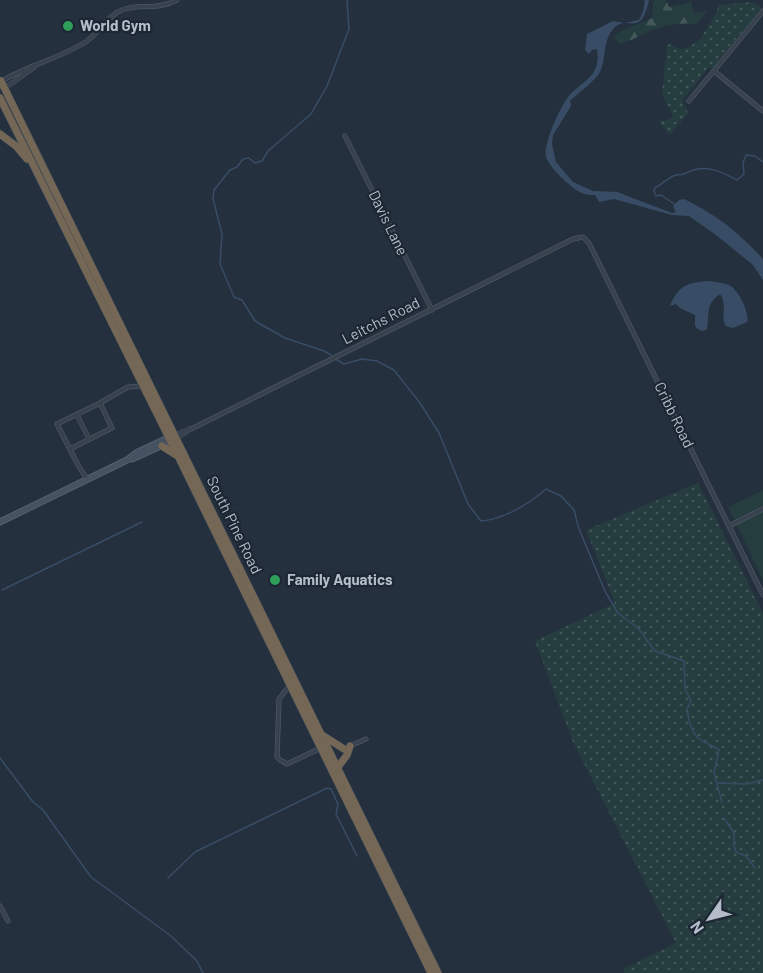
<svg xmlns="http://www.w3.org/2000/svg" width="763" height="973" font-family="Barlow,sans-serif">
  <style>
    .grass { fill: url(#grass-dots) }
    .forest { fill: url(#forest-firs) }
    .pitch { fill: #263d3f }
    .water { fill: #384d65 }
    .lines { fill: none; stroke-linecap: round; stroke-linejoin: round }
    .stream { stroke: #384d65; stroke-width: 1.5 }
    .street-casing { stroke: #56606c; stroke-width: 5 }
    .secondary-casing { stroke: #56606c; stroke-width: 7 }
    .highway-casing { stroke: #434d59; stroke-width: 8 }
    .street { stroke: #38424e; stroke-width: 4 }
    .secondary { stroke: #465161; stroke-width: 5 }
    .highway { stroke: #746755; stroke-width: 7 }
    .leisure-dot { fill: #2e9e5b; stroke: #1d2733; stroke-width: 2 }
    .labels { text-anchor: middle; stroke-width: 4.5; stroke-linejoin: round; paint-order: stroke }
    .poi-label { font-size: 15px; font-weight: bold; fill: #b4bdc9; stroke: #1d2733; text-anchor: start }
    .street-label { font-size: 15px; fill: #b4bdc9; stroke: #1d2733 }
  </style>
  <defs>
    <pattern id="grass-dots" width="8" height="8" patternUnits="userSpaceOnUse" patternTransform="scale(1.5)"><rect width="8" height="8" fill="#263d3f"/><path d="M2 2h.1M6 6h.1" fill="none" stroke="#435759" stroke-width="1.8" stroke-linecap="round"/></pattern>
    <pattern id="forest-firs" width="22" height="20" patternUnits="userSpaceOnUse" patternTransform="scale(1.5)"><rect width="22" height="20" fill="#263d3f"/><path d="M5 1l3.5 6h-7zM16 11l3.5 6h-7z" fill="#435759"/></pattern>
  </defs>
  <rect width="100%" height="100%" fill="#24303e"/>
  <g class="grass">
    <path d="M751,2L755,3L762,8L719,59L715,67L708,68L682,101L688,113L670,135L660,123V120L665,121L673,116L662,94L667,45L671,44C685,54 688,47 701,39C706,26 715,21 718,7L720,5Z"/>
    <polygon points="698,483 763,613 763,973 625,973 623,969 676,943 573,742 535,641 615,603 586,530"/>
  </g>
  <path class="forest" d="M654,0H666L669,7L691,2L694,13L708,11L697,24C682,22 664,25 650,31C638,36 634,40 619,44L614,36C625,27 639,25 652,18Z"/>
  <polygon class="pitch" points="763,490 763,580 728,507"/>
  <g class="water">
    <path d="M645,0H649C640,40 629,13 614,28C602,41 607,56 600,72C596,80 577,94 570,101L571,106L553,135L552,144L556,162L573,182L593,191L617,192L672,213L676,212L673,206L679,200L684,199C718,216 737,231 763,259V280L753,265L716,235L689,216L672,215L614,199L599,202L595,195C581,196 573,188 563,179C557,173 549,165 546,157C543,144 560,108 568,97C583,79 601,78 597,49L592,50L589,54L585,50L587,34L613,21L624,23L639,20L643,12Z"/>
    <path d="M710,281C716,282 724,283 729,285C738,289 750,313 747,322L733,328L726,326C720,316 728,305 720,294C705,305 710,312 707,329L703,331L699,330L695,326V315L680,308L676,304L670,306C678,285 689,282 710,281Z"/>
  </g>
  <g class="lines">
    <g class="stream">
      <path d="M676,205L661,195L656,196L654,191L655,188C662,184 669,177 676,175C685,173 678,177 686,173C704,163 720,171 737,180L744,174L743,163L746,155L755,156L763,162"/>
      <polyline points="331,355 324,351 285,338 255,321 242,300 234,297 220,264 222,234 213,199 214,190 230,170 237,167 243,159 249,158 255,163 262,161 268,151 311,114 327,86 349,29 347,0"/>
      <path d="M337,360L344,364L362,359L377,361L394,370L420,403L439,433L468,504L481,521C504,519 529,504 546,489L561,496L574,510L579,529L605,591L618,613L638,628L655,651L684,661L685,689L691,701L687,709C688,717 691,730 697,737C702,742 712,745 719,750L714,773L722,802"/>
      <polyline points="2,590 142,522"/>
      <polyline points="0,758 33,802 43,810 91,877 171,936 197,961 203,973"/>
      <polyline points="717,783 747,784 763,780"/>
      <polyline points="724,818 734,833 734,846 736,852 746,856 755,868"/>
      <polyline points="168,878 195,852 327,788 331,789 338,804 336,814 357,856"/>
    </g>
    <g class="street-casing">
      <g id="street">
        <polyline points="714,71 763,111"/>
        <path d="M2,81C29,65 61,58 87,41C100,32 107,16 122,10C141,3 156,11 177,0"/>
        <polyline points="5,88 33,68"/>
        <polyline points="689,101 763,11"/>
        <polyline points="345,136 432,310"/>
        <polyline points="100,403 128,387 142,386"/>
        <polyline points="77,415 89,439"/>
        <polyline points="174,435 191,429 573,239 583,237 589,243 763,595"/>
        <polyline points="177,438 190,429"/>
        <polyline points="70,449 112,428 100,403 57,424 78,465 87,479"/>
        <polyline points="729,526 763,509"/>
        <polyline points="290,685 279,699 277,757 280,760 287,764 321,748"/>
        <polyline points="350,746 366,739"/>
        <polyline points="0,906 8,921"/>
      </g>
    </g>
    <g class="secondary-casing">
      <g id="secondary">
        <polyline points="132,459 172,441"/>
        <polyline points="0,522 127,460 136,453 170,437"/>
      </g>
    </g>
    <g class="highway-casing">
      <g id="highway">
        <polyline points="0,82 1,81 438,973"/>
        <polyline points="0,98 178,456 431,973"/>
        <polyline points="0,134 16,146 27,159"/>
        <polyline points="162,446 176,455"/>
        <polyline points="322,735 344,749"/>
        <polyline points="338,767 347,755 350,746"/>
      </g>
    </g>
    <use href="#street" class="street"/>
    <use href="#secondary" class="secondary"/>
    <use href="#highway" class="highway"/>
  </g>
  <g class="leisure-dot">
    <circle cx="68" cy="26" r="6"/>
    <circle cx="275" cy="580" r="6"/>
  </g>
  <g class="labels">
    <g class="poi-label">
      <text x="80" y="31">World Gym</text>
      <text x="287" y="585">Family Aquatics</text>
    </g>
    <g class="street-label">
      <text transform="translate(388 223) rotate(64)" y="5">Davis Lane</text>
      <text transform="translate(381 321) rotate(-27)" y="5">Leitchs Road</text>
      <text transform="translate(674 415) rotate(64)" y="5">Cribb Road</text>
      <text transform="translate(234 525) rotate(64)" y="5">South Pine Road</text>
    </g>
  </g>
  <g transform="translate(709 919) rotate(235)" stroke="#1d2733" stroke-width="4.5" paint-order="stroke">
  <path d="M0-4.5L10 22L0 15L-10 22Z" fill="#b4bdc9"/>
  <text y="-9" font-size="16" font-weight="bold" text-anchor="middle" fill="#b4bdc9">N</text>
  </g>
</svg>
